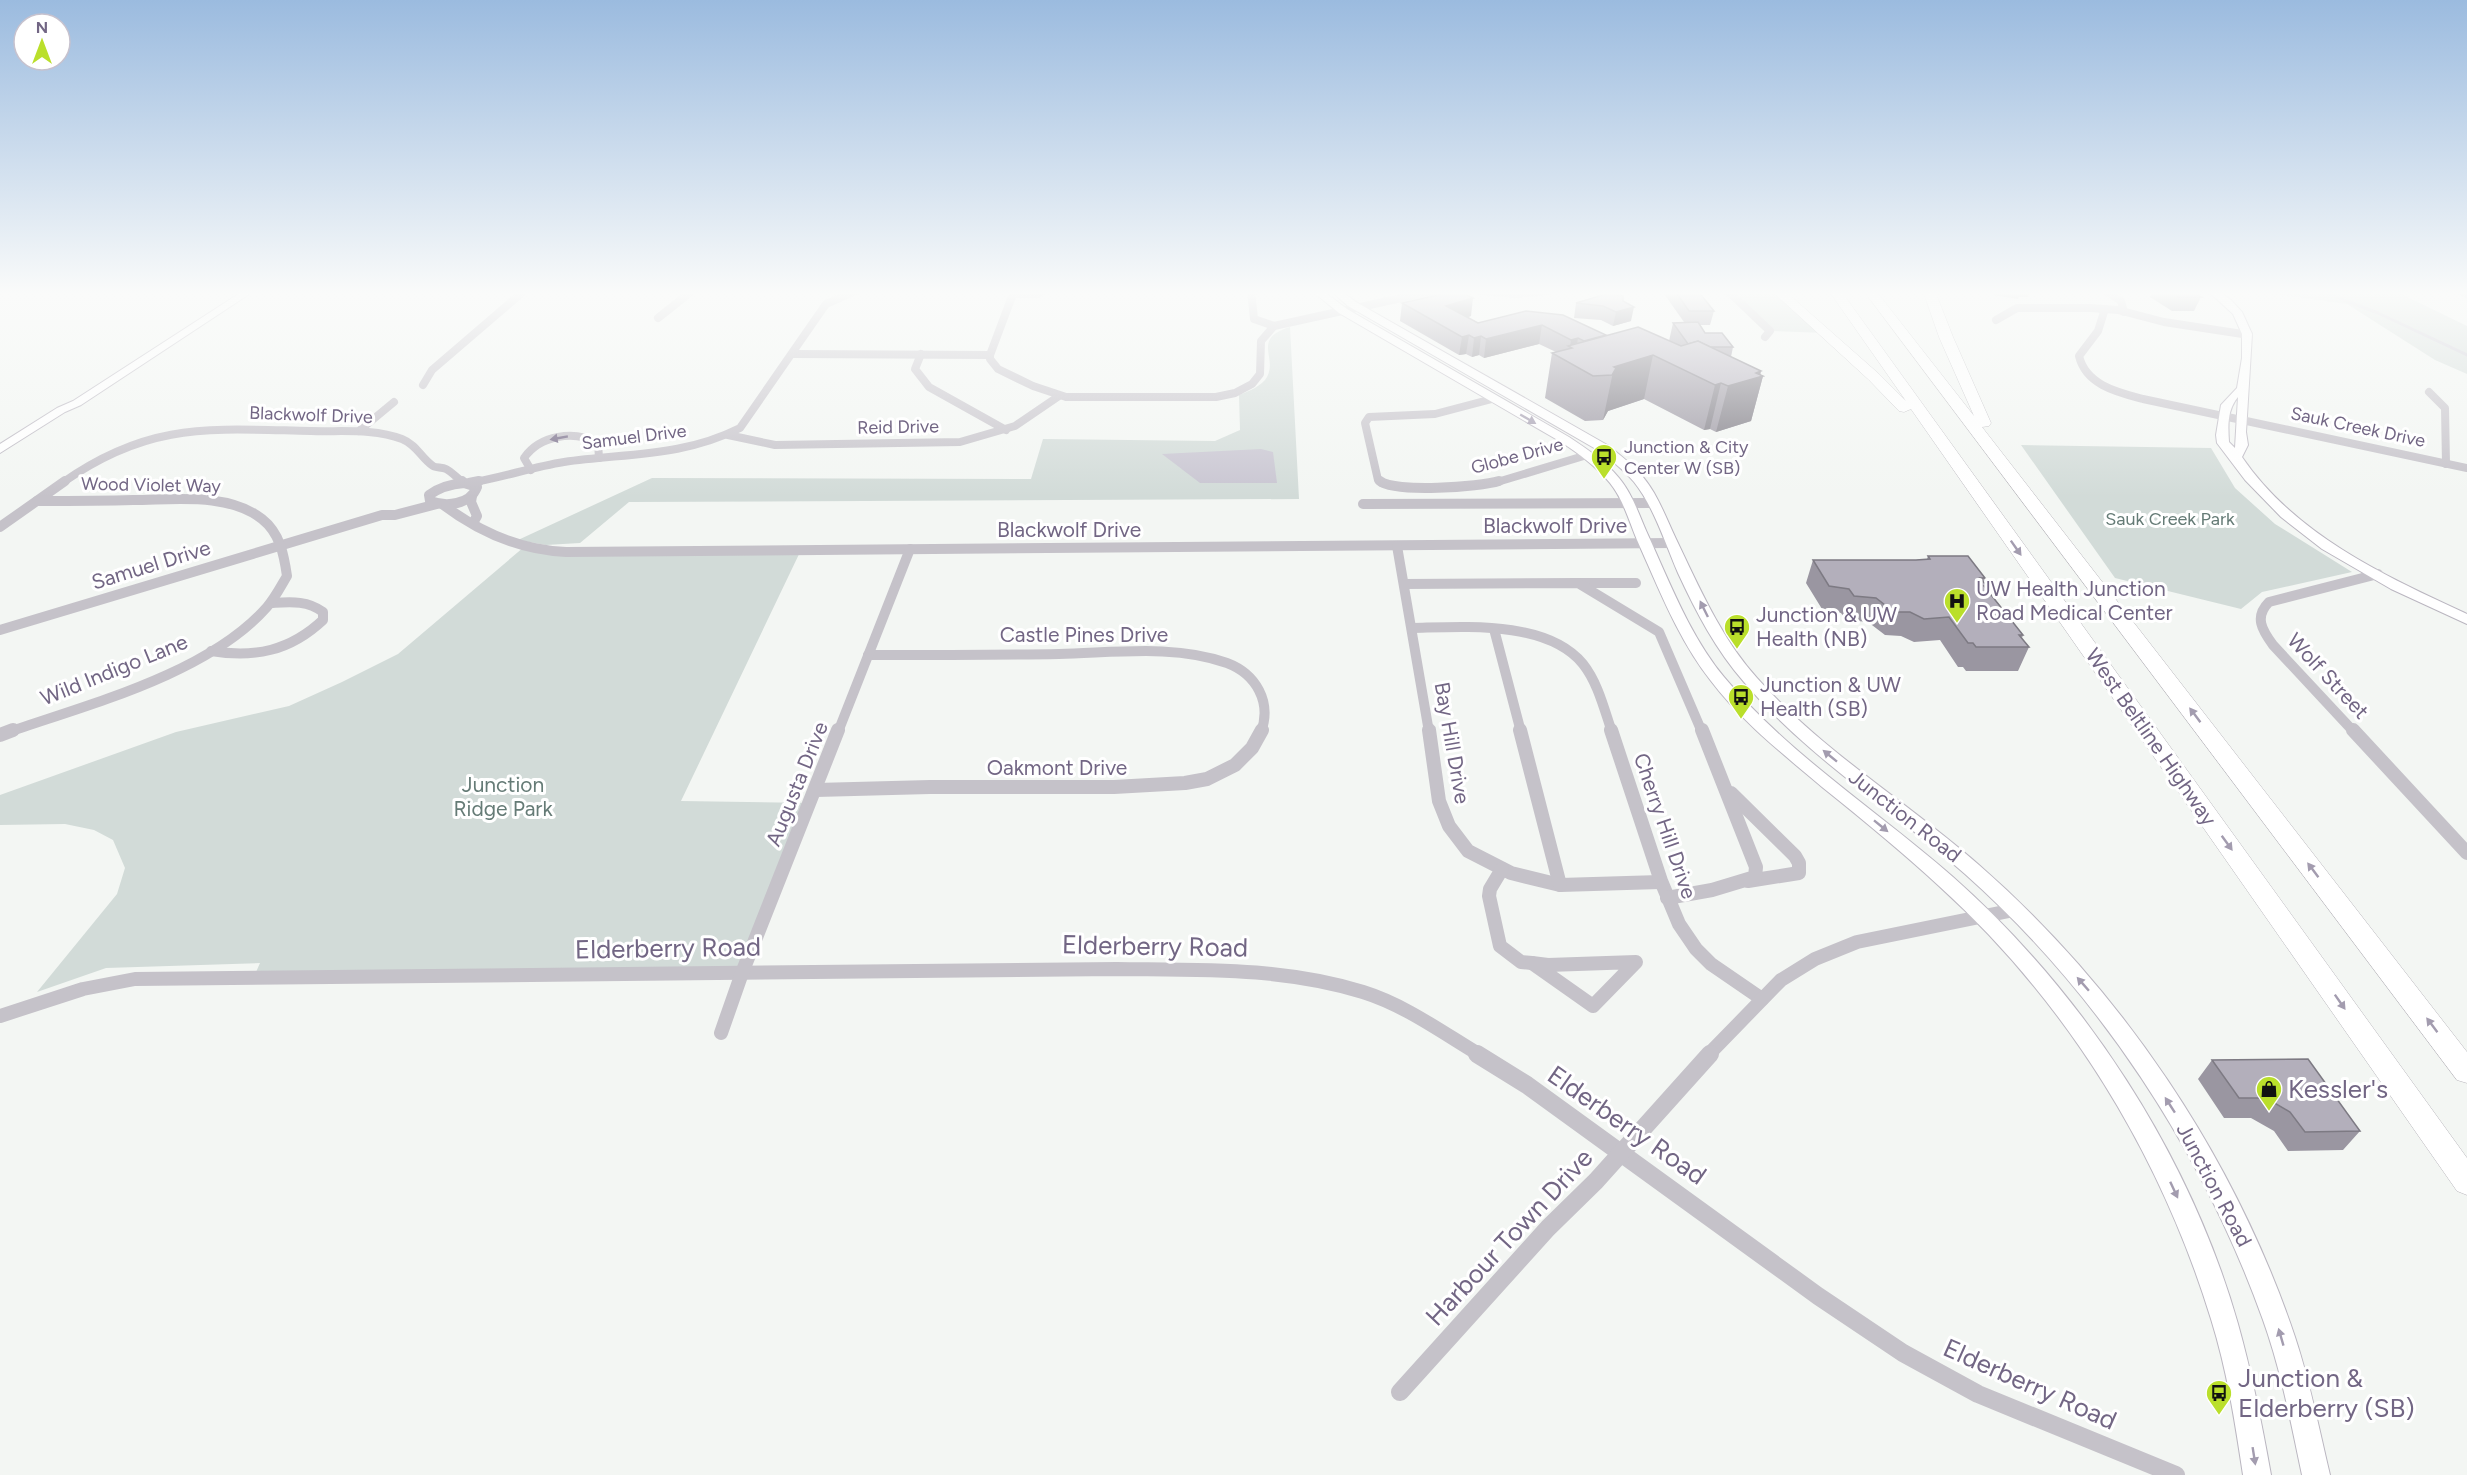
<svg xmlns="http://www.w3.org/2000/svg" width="2467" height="1475" font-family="Figtree,sans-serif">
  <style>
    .green { fill: #d2dbd8 }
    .water { fill: #c8c5d1 }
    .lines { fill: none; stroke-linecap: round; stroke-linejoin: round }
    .stream { stroke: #c8c5d1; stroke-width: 3 }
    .secondary-casing { stroke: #bab6c0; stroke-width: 2 }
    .highway-casing { stroke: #b7b5bb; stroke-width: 1 }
    .street-far3 { stroke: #c5c2c9; stroke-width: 8 }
    .street-far2 { stroke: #c5c2c9; stroke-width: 10 }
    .street-far1 { stroke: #c5c2c9; stroke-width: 14 }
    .street { stroke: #c5c2c9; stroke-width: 18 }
    .secondary { fill: #fff; fill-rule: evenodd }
    .highway { fill: #fff; fill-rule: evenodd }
    .wall { fill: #9a96a1 }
    .shaded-wall { fill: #7d7a83 }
    .building { fill: #b3afbb; stroke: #7d7a83; stroke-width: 1.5 }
    .oneway { fill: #a39caf }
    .oneway2 { fill: #7a6f8b }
    .labels { text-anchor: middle; stroke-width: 6; stroke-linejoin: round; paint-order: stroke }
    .far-street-label { font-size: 18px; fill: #726684; stroke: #fff }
    .far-poi-label { font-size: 18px; fill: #726684; stroke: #fff; text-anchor: start }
    .far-park-label { font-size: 18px; fill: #657b76; stroke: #fff }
    .street-label { font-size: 21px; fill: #726684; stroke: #fff }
    .poi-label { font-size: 21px; fill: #726684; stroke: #fff; text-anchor: start }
    .park-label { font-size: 21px; fill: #657b76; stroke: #fff }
    .near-street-label { font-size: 26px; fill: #726684; stroke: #fff }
    .near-poi-label { font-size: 26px; fill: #726684; stroke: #fff; text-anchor: start }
  </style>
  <rect width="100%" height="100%" fill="#f3f6f3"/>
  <g class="green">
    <polygon points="1728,291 1778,291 1826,333 1770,331"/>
    <polygon points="2253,291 2395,291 2467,326 2467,374 2435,360 2347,304"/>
    <path d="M1290,327L1299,499L629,502L580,543L546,545L518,540L652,478L1031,479L1043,439L1215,441L1240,430L1239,395C1249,391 1262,386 1267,377C1278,357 1251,339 1290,327Z"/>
    <polygon points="2021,445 2211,448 2235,488 2275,524 2352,572 2262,592 2241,609 2115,578"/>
    <polygon points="524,547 801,550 681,801 811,803 742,973 253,979 260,963 106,968 37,992 117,894 125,868 113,840 94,830 65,824 0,825 0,795 176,732 289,706 342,682 398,654"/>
  </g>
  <polygon class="water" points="1261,449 1273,452 1277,483 1200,483 1162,454"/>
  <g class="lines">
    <polyline class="stream" points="2320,291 2378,313 2467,355"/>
    <g class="secondary-casing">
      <g id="secondary">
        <polygon points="243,291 254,291 81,405 65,412 0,453 0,444 57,408 73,401"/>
        <path d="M1312,291H1323L1347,309L1569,437C1587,449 1605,461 1619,478C1633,495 1639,515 1648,535C1670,583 1690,636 1724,677C1788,754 1878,811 1953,877C2084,993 2190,1155 2238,1324C2252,1374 2262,1424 2271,1475H2243C2235,1422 2227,1370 2211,1319C2160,1153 2067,1002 1939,886C1901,851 1862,819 1822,787C1783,754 1742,722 1711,681C1678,639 1659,589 1637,540C1629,521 1623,499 1610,483C1596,466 1579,454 1561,442L1339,313Z"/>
        <path d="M1331,291H1341L1356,302L1609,446C1621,456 1633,465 1643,477C1658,495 1666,518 1676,539C1699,587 1721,638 1757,678C1822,751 1906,801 1979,865C2121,989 2235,1158 2295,1337C2310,1382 2319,1429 2330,1475H2302C2291,1423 2281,1370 2263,1320C2203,1152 2099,993 1965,874C1892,809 1807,757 1744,682C1716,650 1696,612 1678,573C1665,543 1654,507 1634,482C1624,470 1612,461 1601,452L1348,306Z"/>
        <path d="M2208,291H2219L2231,300L2242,312L2252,334L2246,432L2248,445L2242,457C2295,535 2385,576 2467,614V624L2391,589L2322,549L2281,517L2245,480L2217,443L2216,435L2221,405L2237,388L2242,358V334L2233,314ZM2238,397L2235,448L2229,442C2228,426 2227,410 2238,397Z"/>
      </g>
    </g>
    <g class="highway-casing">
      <g id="highway">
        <polygon points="1772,291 1785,291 1879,374 1906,401 1829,291 1841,291 2467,1158 2467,1195 2457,1191 1911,409 1904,412 1899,411 1869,380"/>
        <polygon points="1864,291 1876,291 1974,416 1939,337 1923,291 1935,291 1953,337 1991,423 1989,426 1982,427 2467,1052 2467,1083 2457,1080"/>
      </g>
    </g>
    <g class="street-far3">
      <polyline points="1251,291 1254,319 1274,326 1433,291"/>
      <polyline points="1481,291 1516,294 1549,291"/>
      <polyline points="1728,291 1770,331 1765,337"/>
      <polyline points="2106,291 2121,301 2124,312"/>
      <polyline points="2460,291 2467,294"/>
      <polyline points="1013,294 1037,294 1044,291"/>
      <path d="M2101,309L2104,312L2098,331L2079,356C2086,385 2117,392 2143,399L2467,468"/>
      <polyline points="658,318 692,291"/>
      <polyline points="1996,320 2017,308 2091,308 2118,310 2164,322 2249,335"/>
      <polyline points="793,354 990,355"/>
      <polyline points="921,354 915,369 929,387 1006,430"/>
      <polyline points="990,355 990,359 998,369 1033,386 1066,397 1216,397 1235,393 1252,384 1260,374 1261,341 1274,326"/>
      <polyline points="990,355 1014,291"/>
      <polyline points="423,385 432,370 524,291"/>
      <polyline points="2429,392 2445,408 2446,464"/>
      <polyline points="359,431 394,402"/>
      <polyline points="728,435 775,445 960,442 1015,426 1059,396"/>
      <path d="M531,470L524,458C540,435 574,430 598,443L599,458"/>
      <path d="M62,483C150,421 210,429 311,431C340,432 374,428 402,439C417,445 421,458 433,466C436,468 442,467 446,469C452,472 458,479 464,483"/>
      <path d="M469,483C501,478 532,467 564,462C627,453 682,457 740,428L826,304L855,291"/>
      <polyline points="1382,483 1378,480 1365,423 1369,417 1435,414 1492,399"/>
      <polyline points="1494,483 1587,455"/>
    </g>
    <g class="street-far2">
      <polyline points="462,481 464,483"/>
      <path d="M1380,481C1394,493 1480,487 1499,481"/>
      <path d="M464,483L477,487C470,505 446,507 430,501L429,495C440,487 451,484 464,483Z"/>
      <polyline points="469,483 479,481"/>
      <polyline points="472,496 471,502 477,516 473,523"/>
      <path d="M442,504C479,532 519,550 566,552L1672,543"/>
      <polyline points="1363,504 1652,503"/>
      <polyline points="0,527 65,481"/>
      <polyline points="1397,546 1429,732"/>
      <polyline points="1578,583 1636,583"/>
      <polyline points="1404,584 1578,583 1659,632 1702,732"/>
      <path d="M1412,628C1463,627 1547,620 1583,664C1598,683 1604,709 1612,732"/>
      <polyline points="1494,629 1521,732"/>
      <polyline points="0,630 382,515 395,515 437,504"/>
      <path d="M211,651C255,658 290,651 323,620V612C307,600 290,602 271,603"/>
      <path d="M868,655C932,655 996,655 1059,654C1113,653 1175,644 1227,663C1256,674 1272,702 1261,732"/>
      <path d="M9,732C90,704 209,673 267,607C275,598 281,586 287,576C284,555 280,533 262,519C228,492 173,500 133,500C101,501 69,501 37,501"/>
      <polyline points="838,732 910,549"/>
      <path d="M2354,732L2273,645C2262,630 2254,617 2269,602L2378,574"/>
    </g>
    <g class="street-far1">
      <polyline points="1429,730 1439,801 1449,826 1468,851 1511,873 1560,885 1660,882"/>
      <polyline points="1520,730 1560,885"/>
      <polyline points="1611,730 1661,881 1679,924 1696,949 1711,964 1762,999"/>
      <polyline points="2353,730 2467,853"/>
      <polyline points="0,735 13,730"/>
      <polyline points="816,790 930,787 1114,787 1185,783 1207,779 1235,765 1252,748 1262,730"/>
      <polyline points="1731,793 1795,856 1799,863 1799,873 1748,881"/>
      <polyline points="1502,869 1490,889 1489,896 1500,946 1521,962 1532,963"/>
      <polyline points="1667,898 1712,890 1755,877 1756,867 1702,730"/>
      <polygon points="1636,962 1593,1006 1532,963 1548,965"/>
      <path d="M0,1016L83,989L135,979L1117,969C1199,970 1283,967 1363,992C1405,1005 1443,1033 1480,1055"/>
      <polyline points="721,1033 742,973 838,730"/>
      <polyline points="1708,1055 1781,980 1815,959 1857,942 2014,910"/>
    </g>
    <g class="street">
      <polyline points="1477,1054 1527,1085 1818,1296 1903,1353 1978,1394 2176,1475"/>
      <polyline points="1400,1392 1548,1228 1596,1181 1710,1054"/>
    </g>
    <use href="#secondary" class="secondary"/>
    <use href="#highway" class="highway"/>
  </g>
  <g class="wall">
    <polygon points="1662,291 1698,291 1714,311 1710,325 1700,325 1705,333 1733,347 1731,357 1763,376 1751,421 1716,432 1710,429 1704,430 1644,399 1608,411 1603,420 1585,421 1545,398 1552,353 1556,352 1539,344 1484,358 1479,355 1472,357 1466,354 1459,355 1400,321 1402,303 1471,316 1468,317 1478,323 1526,311 1606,335 1669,341 1673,323 1684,322"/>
    <polygon points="1994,291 2030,291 2028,297 2019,297 2018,299 1994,295"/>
    <polygon points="2152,291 2191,291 2201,297 2194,311 2172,311 2150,297"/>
    <polygon points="1623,301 1631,321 1613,326 1601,320 1574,318 1576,303"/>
    <polygon points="1928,556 1985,578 1984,582 1987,586 1986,588 2023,635 2022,638 2029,647 2018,671 1966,671 1963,667 1958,667 1940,640 1914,642 1901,636 1885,635 1868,622 1846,620 1841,613 1822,609 1806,583 1813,560 1916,560 1927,559"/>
    <polygon points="2212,1060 2360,1131 2343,1150 2288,1151 2274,1131 2251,1118 2224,1118 2198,1079"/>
  </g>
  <g class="shaded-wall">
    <polygon points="1473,298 1471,316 1444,324 1446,306"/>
    <polygon points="1634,307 1631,321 1613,326 1616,312"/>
    <polygon points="1542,325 1539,344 1484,358 1486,339"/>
    <polygon points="1469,335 1466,354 1459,355 1462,337"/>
    <polygon points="1481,336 1479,355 1472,357 1474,338"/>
    <polygon points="1578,338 1575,357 1572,348 1570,347 1571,340"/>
    <polygon points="1653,355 1644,399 1608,411 1603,420 1614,367"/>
    <polygon points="1761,371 1760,377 1763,376 1751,421 1716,432 1728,386"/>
    <polygon points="1721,383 1710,429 1704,430 1715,385"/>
  </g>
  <g class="building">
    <polygon points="1456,291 1458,291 1473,298 1446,306 1478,323 1526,311 1563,315 1606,335 1584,341 1578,338 1571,340 1542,325 1486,339 1481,336 1474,338 1469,335 1462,337 1402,303"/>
    <polygon points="1675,291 1698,291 1714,311 1689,311"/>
    <polygon points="2168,291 2191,291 2201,297 2178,297"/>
    <polygon points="1606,294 1623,296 1623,301 1634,307 1616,312 1603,306 1576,303"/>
    <polygon points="1698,322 1705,333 1722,333 1733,347 1710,347 1698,341 1688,344 1673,323"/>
    <polygon points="1638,327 1681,346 1698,341 1761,371 1756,373 1763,376 1728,386 1721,383 1715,385 1653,355 1614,367 1616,368 1612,375 1593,376 1552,353 1572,348 1568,346"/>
    <polygon points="1928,556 1968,556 1985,578 1980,578 1987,586 1984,586 2023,635 2019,635 2029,647 1976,647 1973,643 1968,643 1949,617 1924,619 1910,612 1894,612 1876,598 1854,596 1849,589 1829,586 1813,560 1916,560 1930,559"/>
    <polygon points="2308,1059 2360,1131 2305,1132 2290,1112 2266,1098 2239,1098 2212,1060"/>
  </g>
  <defs><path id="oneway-solid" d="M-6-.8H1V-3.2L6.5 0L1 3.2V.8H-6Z" transform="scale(1.5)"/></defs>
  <g class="oneway">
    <use href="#oneway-solid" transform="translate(1528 419) rotate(30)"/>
    <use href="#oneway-solid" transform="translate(2016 548) rotate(55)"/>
    <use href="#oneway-solid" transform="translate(1704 609) rotate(-116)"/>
    <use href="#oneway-solid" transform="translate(2195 715) rotate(-127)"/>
    <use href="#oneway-solid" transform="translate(1830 756) rotate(-141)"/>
    <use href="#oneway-solid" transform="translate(1881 826) rotate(39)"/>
    <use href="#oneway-solid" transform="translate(2227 843) rotate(54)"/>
    <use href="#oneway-solid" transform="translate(2313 870) rotate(-127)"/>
    <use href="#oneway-solid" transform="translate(2083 984) rotate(-131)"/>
    <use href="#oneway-solid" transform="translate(2340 1002) rotate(55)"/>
    <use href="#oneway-solid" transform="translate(2432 1025) rotate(-127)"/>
    <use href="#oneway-solid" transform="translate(2170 1105) rotate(-123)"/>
    <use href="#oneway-solid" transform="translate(2174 1190) rotate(65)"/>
    <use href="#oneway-solid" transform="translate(2281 1337) rotate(-106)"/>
    <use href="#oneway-solid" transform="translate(2254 1456) rotate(81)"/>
  </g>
  <use class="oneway2" href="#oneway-solid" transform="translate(559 438) rotate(170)"/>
  <linearGradient id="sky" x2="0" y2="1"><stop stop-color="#9bbbdf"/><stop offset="0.59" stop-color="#fafbfa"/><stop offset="1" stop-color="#fafbfa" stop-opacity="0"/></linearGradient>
  <rect width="2467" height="497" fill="url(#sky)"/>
  <defs>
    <g id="bus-pin" transform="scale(1.35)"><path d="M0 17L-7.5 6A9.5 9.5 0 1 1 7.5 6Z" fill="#badf2b" stroke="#fff"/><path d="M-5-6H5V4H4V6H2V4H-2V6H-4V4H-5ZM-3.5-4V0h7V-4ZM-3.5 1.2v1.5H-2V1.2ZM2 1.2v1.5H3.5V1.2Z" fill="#111"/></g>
    <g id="hospital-pin" transform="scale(1.35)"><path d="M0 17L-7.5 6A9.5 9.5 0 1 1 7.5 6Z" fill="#badf2b" stroke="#fff"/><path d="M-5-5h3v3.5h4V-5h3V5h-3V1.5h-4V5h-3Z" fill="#111"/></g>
    <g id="shop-pin" transform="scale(1.35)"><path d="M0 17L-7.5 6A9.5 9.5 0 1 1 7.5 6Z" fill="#badf2b" stroke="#fff"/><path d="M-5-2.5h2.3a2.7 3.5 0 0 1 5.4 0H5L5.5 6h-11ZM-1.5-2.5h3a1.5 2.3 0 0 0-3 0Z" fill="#111"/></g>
  </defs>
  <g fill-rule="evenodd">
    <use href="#bus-pin" x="1604" y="457"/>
    <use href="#hospital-pin" x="1957" y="601"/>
    <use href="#bus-pin" x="1737" y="627"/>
    <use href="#bus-pin" x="1741" y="697"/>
    <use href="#shop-pin" x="2269" y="1089"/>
    <use href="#bus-pin" x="2219" y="1393"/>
  </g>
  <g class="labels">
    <g class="far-street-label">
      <text transform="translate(311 415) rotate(2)" y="6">Blackwolf Drive</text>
      <text transform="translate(898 427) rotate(-1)" y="6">Reid Drive</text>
      <text transform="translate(2358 427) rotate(12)" y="6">Sauk Creek Drive</text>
      <text transform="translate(634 437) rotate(-7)" y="6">Samuel Drive</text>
      <text transform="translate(1517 456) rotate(-15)" y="6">Globe Drive</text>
      <text transform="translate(151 485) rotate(1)" y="6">Wood Violet Way</text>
    </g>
    <g class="far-poi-label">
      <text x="1624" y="453">Junction &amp; City<tspan x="1624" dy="21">Center W (SB)</tspan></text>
    </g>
    <g class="far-park-label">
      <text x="2170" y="525">Sauk Creek Park</text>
    </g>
    <g class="street-label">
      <text x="1555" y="533">Blackwolf Drive</text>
      <text x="1069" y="537">Blackwolf Drive</text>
      <text transform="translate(151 565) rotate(-17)" y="7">Samuel Drive</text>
      <text x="1084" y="642">Castle Pines Drive</text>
      <text transform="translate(114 670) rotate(-22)" y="7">Wild Indigo Lane</text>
      <text transform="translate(2328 676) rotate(47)" y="7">Wolf Street</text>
      <text transform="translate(2151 737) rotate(55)" y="7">West Beltline Highway</text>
      <text transform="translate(1452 743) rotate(80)" y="7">Bay Hill Drive</text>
      <text x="1057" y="775">Oakmont Drive</text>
      <text transform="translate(797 784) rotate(-68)" y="7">Augusta Drive</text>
      <text transform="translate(1905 816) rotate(38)" y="7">Junction Road</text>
      <text transform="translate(1665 826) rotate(71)" y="7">Cherry Hill Drive</text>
      <text transform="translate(2214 1185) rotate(62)" y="7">Junction Road</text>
    </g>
    <g class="poi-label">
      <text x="1976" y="596">UW Health Junction<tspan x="1976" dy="24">Road Medical Center</tspan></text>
      <text x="1756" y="622">Junction &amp; UW<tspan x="1756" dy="24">Health (NB)</tspan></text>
      <text x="1760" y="692">Junction &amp; UW<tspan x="1760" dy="24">Health (SB)</tspan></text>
    </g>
    <g class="park-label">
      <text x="503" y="792">Junction<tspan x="503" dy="24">Ridge Park</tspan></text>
    </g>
    <g class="near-street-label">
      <text transform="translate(1155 946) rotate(1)" y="9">Elderberry Road</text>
      <text transform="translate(668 948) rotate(-1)" y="9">Elderberry Road</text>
      <text transform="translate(1627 1125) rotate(35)" y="9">Elderberry Road</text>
      <text transform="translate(1509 1237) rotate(-47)" y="9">Harbour Town Drive</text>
      <text transform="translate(2030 1384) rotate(24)" y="9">Elderberry Road</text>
    </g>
    <g class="near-poi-label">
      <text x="2288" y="1098">Kessler's</text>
      <text x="2238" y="1387">Junction &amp;<tspan x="2238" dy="30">Elderberry (SB)</tspan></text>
    </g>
  </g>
  <g transform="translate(42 42)"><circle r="28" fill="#ffffff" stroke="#c7c2ce" stroke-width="1.5"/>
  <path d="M0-4.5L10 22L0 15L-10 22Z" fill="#badf2b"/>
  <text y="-9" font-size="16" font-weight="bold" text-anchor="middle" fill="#726684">N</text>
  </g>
</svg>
